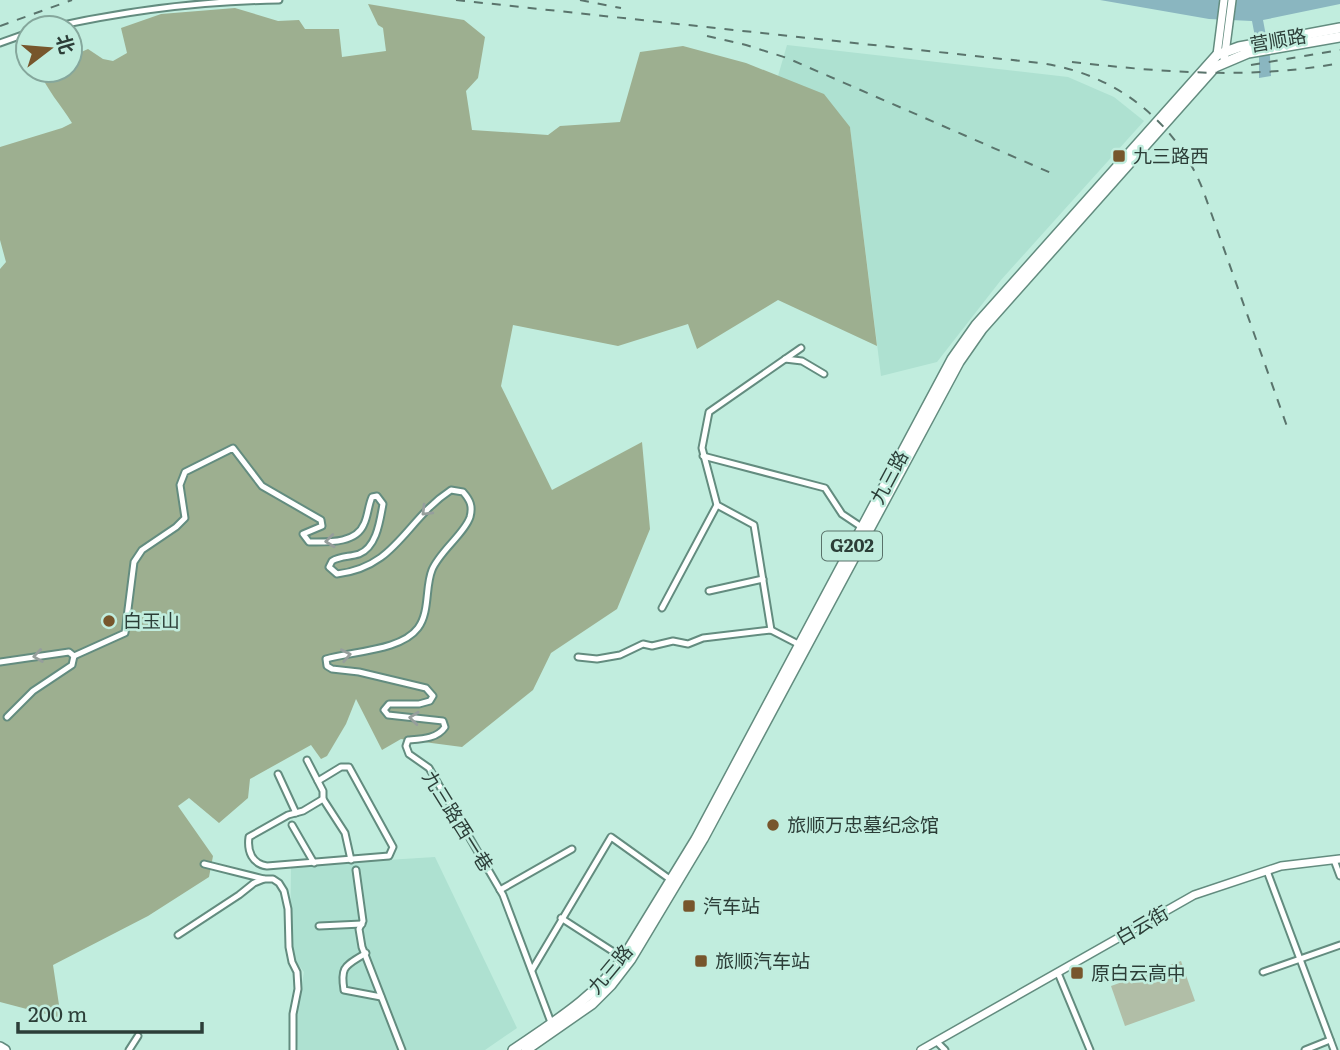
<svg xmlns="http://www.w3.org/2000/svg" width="1340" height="1050" font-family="Literata,'Noto Sans SC',serif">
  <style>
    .built { fill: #aee1d1 }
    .green { fill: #b1bea7 }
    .forest { fill: #9daf90 }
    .water { fill: #8ab6c0 }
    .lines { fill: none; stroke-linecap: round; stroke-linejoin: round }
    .minor-casing { stroke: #638c7f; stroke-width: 9 }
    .secondary-casing { stroke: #638c7f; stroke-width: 10 }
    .trunk-casing { stroke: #638c7f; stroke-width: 12 }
    .minor { stroke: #fff; stroke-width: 5 }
    .secondary { stroke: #fff; stroke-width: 7 }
    .trunk { stroke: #fff; stroke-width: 9 }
    .rail { stroke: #5a746c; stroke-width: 2; stroke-dasharray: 9 9; stroke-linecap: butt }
    .oneway { stroke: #969e9c }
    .poi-dot { fill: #77562c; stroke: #c1edde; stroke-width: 2.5 }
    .labels { text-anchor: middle; stroke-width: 5; stroke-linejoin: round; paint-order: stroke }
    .shield { fill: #c1edde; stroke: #59726a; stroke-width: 2 }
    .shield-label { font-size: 18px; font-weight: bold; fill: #2c3e38 }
    .street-label { font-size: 19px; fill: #2c3e38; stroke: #c1edde }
    .poi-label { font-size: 19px; fill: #2c3e38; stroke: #c1edde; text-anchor: start }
  </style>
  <rect width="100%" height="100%" fill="#c1edde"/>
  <g class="built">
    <polygon points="787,45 1068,77 1114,97 1144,121 1001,280 937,362 881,376 850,127 778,76"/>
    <polygon points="435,857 517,1028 485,1050 298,1050 295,1023 304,972 290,955 291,866"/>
  </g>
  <polygon class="green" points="1181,961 1195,1001 1125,1026 1111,986"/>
  <path class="forest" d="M368,4L464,20L485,37L478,78L466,91L472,130L548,135L560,126L620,122L640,52L683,46L746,63L824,94L850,127L877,346L778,300L697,349L688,324L618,346L513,325L501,386L552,490L642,442L650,529L617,609L551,653L533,690L462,747L401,739L382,750L356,699L346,724L327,756L321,759L311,745L250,779L248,798L219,823L189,798L178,806L213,856L209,877L148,916L53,965L61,1018L0,1002V269L6,262L0,240V147L62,128L72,123C61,105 46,89 39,70H70V57L88,49L103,59L113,61L127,53L121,28L161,14L235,8L278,21L299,20L305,29H339L342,57L386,51L383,28L378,25Z"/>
  <polygon class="water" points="1100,0 1340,0 1340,4 1263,20 1270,57 1271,76 1259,78 1259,58 1252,21 1209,19"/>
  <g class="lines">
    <g class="minor-casing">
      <g id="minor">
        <path d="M49,28C124,11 202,1 279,0"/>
        <polyline points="0,43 28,33"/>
        <polyline points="785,359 802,361 824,374"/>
        <polyline points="703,456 825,488 842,514 863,528"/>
        <polyline points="709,591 763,579"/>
        <polyline points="662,608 717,505"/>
        <polyline points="771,630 754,525 717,505 702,448 709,412 801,348"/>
        <path d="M74,656L125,633L134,562L142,550L176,527L185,518L180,485L185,472L233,448L262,486L321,520L322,526L303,534L309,542C327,542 356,544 364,524C368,516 368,506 372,497L377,496L383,504C380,520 377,547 359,554C350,557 340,556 332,561L329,567L337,574C397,567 405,520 451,490L463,492C470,500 473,506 470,517C465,533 439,552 432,570C425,587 430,612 418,628C401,651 352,651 326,659L327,666L332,669L359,672L426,688L433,696L430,701L419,704H389L384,710L388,715L443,721L445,727C437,739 421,739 408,740L406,746L409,754L429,768L503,895L552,1025"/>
        <polyline points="578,657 597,659 620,655 643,644 652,646 673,641 688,644 703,638 771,630 800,645"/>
        <polyline points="0,662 69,652 74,656"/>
        <polyline points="7,717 33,691 72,665 74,656"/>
        <polyline points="307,760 323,791 323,799 345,833 351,860"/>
        <polyline points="278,774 296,813"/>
        <path d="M318,781L341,767H349L393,847L389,856L267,866C252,864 247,851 249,837L288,815L303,811L323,799"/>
        <polyline points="292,825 314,863"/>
        <polyline points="1334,860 1340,876"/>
        <polyline points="204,864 264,879"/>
        <polyline points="356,870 363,921 359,929 362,947 402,1050"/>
        <polyline points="1267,871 1334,1050"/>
        <polyline points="500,890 572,849"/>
        <polyline points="561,918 623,958"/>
        <polyline points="319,926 362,924"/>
        <polyline points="178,935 239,895 254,883 264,879 273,879 279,883 284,891 288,909 289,947 292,962 297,972 298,989 293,1014 293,1050"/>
        <path d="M366,953C346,966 340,965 344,990L381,997"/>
        <polyline points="532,970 611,837 671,880"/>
        <polyline points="1263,972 1340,945"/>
        <polyline points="1058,973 1090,1050"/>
        <polyline points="937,1042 945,1050"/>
        <polyline points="129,1050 138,1036"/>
        <polyline points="1305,1050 1330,1040"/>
      </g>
    </g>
    <g class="secondary-casing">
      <g id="secondary">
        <polyline points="1217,55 1224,0"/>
        <polyline points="1224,61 1232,0"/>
        <polyline points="921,1050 1194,895 1281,866 1340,859"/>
      </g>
    </g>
    <g class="trunk-casing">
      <g id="trunk">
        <polyline points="0,1047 5,1050"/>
        <path d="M513,1050C554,1022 597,996 625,955L696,839L952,359L976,325L1217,55L1239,47L1340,28"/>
        <polyline points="526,1050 592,1004 611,985 631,959 703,839 959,362 982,329 1215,67 1248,53 1340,37"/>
      </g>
    </g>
    <use href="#minor" class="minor"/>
    <use href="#secondary" class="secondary"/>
    <use href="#trunk" class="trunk"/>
    <g class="rail">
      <path d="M456,0L1040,63C1114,73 1175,120 1203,190L1289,432"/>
      <polyline points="580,0 621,8"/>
      <polyline points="0,26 72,0"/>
      <polyline points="707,36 746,45 787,58 1051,173"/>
      <path d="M1072,62C1162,72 1250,80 1340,63"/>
      <polyline points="1251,65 1340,50"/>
    </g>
  </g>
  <defs><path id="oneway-chevron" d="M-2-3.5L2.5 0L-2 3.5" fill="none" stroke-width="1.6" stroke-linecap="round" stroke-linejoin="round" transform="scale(1.75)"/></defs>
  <g class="oneway">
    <use href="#oneway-chevron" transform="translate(426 511) rotate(135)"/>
    <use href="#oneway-chevron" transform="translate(330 541) rotate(174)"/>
    <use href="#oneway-chevron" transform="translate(346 655) rotate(-11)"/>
    <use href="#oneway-chevron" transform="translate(38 656) rotate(172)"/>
    <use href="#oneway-chevron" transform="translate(414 718) rotate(-174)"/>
  </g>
  <g class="poi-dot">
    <rect x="1112" y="149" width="14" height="14" rx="3.5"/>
    <circle cx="109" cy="621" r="7"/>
    <circle cx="773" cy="825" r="7"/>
    <rect x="682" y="899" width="14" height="14" rx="3.5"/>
    <rect x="694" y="954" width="14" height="14" rx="3.5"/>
    <rect x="1070" y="966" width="14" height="14" rx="3.5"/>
  </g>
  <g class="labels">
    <rect class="shield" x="822" y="531.5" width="60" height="29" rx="5"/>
    <g class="shield-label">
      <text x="852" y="552">G202</text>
    </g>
    <g class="street-label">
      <text transform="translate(1278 40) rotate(-10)" y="7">营顺路</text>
      <text transform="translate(889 477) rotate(-62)" y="7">九三路</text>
      <text transform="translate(458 821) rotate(58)" y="7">九三路西一巷</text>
      <text transform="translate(1142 925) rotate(-30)" y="7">白云街</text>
      <text transform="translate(610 969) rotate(-50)" y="7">九三路</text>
    </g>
    <g class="poi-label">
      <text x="1133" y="163">九三路西</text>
      <text x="123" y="628">白玉山</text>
      <text x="787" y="832">旅顺万忠墓纪念馆</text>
      <text x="703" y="913">汽车站</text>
      <text x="715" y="968">旅顺汽车站</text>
      <text x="1091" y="980">原白云高中</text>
    </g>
  </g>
  <g transform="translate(49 49) rotate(74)"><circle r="33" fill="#c1edde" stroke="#85a79c" stroke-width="2"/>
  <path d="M0-5L12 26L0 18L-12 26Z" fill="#77562c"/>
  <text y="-10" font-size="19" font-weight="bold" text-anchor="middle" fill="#2c3e38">北</text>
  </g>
  <path d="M18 1022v10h184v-10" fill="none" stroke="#2c3e38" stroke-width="3.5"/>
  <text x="28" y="1022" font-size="21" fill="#2c3e38" stroke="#c1edde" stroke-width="5" paint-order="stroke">200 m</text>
</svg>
